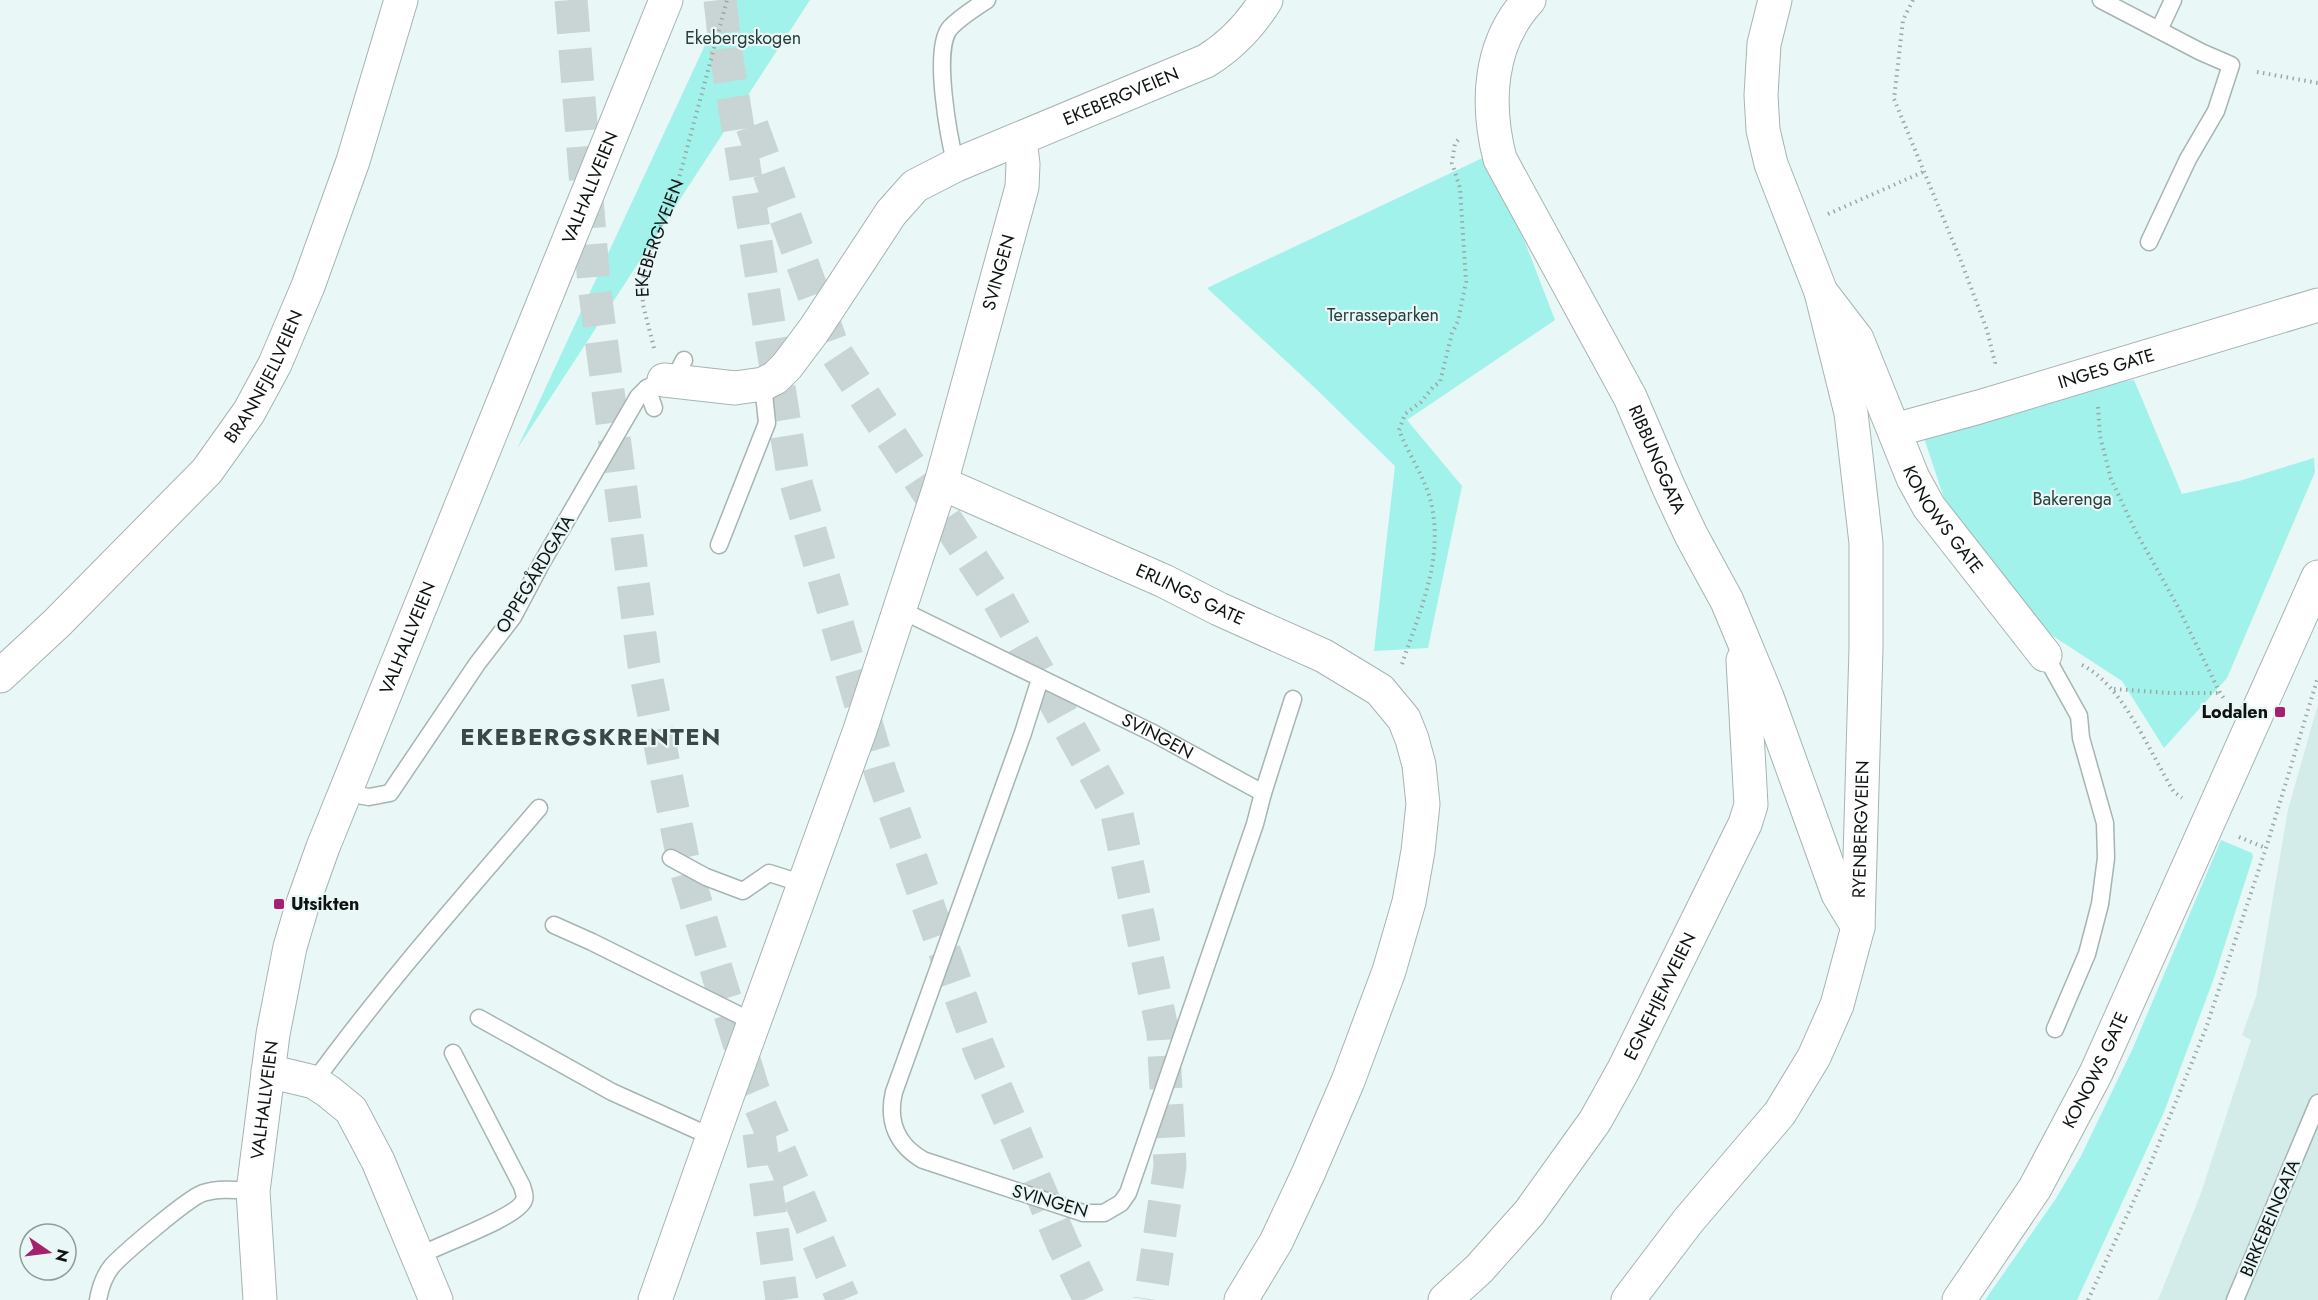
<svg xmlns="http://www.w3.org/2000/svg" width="2318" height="1300" font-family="Jost,sans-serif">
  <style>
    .built { fill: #d3ebe9 }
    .green { fill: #a1f2ea }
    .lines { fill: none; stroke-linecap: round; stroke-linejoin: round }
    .trunk-tunnel { stroke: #c8d5d4; stroke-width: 33; stroke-dasharray: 33 16; stroke-linecap: butt }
    .service-casing { stroke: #a6b4b2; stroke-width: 19 }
    .minor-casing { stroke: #a6b4b2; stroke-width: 35 }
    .tertiary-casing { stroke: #a6b4b2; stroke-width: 35 }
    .path { stroke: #9ca7a6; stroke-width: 4; stroke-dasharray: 1.5 4.5; stroke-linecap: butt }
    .service { stroke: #fff; stroke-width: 16 }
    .minor { stroke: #fff; stroke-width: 33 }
    .tertiary { stroke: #fff; stroke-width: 33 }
    .poi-dot { fill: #a5216e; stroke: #e9f7f6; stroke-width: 2 }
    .labels { text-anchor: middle; stroke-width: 4.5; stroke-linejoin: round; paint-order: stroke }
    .park-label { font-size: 18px; fill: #263f3d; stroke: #e9f7f6 }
    .street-label { font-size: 18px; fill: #0f1413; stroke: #e9f7f6 }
    .poi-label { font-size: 18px; font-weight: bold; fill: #0f1413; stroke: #e9f7f6; text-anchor: end }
    .district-label { font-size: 24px; font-weight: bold; letter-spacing: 1.5px; fill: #3b4746; stroke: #e9f7f6 }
  </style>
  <rect width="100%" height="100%" fill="#e9f7f6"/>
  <polygon class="built" points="2318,704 2318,1300 2158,1300 2200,1196 2251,1040 2242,1035 2256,997 2288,810"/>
  <g class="green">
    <polygon points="717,0 810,0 517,449 706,43"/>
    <polygon points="1491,154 1555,320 1407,420 1462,486 1428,648 1374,651 1395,466 1313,386 1207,288"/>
    <polygon points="2134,380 2182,494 2239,481 2314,458 2315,472 2227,678 2164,748 2122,681 2042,629 1947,507 1923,435 2090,386"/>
    <polygon points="2221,840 2252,853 2253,857 2214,978 2164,1112 2077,1300 1985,1300 2055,1200 2081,1156 2132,1050"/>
  </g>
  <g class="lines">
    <g class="trunk-tunnel">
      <polyline points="571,0 594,285 644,665 684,864 753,1089 843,1300"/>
      <polyline points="720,0 726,53 792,469 881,774 979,1048 1063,1245 1090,1300"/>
      <polyline points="752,126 834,350 995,594 1117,814 1163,1033 1170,1166 1150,1300"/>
      <polyline points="759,1133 782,1300"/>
    </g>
    <g class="service-casing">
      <g id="service">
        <polyline points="2101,0 2201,52 2231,65 2216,111 2188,159 2149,242"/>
        <polyline points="2159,30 2173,0"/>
        <path d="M956,165C949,139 932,49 950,28C960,17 975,8 987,0"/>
        <polyline points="674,380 684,360"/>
        <polyline points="647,388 654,408"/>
        <polyline points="719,545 767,423 763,384"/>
        <path id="s2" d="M899,609L1153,733L1263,793L1255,824L1128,1193L1121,1203L1104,1213H1083L923,1160C897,1145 887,1121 894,1092L1023,733L1040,679"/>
        <polyline points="2045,655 2079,716 2081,738 2105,823 2106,858 2100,904 2087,954 2055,1029"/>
        <polyline points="345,793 369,797 390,793 477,664 513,617 541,564 638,397 647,388 664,380"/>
        <polyline points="1263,793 1293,699"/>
        <polyline points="671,858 706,877 743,891 769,873 804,884"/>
        <polyline points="554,925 592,942 755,1023"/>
        <polyline points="479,1018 612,1092 712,1137"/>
        <path d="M314,1082C383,987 462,898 539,808"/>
        <path d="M417,1257C437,1245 518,1218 524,1200C526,1195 523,1191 522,1186L453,1053"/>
        <path d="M98,1300C100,1288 104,1276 112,1266C124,1253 188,1198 203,1193C219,1188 237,1190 253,1191"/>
        <polyline points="2235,1300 2318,1103"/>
      </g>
    </g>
    <g class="minor-casing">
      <g id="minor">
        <path id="s3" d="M1529,0C1488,44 1486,105 1500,159L1630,397L1669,488L1691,535L1727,601L1767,697L1838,894L1858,927"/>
        <path id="s4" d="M1775,0L1764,44L1761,95L1763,130L1771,164L1821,292L1857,339L1913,478L1929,507L2045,655"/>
        <path id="s5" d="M664,380L735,388L763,384L775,378L787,366L814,330L891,213L915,186L956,165L1206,61C1232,45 1250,26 1266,0"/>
        <path id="s6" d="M1895,430L1979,407L2318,305"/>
        <path id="s7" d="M941,483L1164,581L1219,609L1324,656L1380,690L1404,719L1412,739L1419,765L1423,804L1418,851L1409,902L1389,971L1348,1081L1308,1174L1276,1242L1241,1300"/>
        <path id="s8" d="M0,676L57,623L207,471L249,412L275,364L308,286L353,161L401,0"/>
        <polyline points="268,1071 314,1082 329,1092 351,1110 378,1161 436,1300"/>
        <path id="s9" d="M655,1300L729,1091L860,730L941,483L1022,187L1023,164L1020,139"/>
        <path id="s10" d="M1445,1300L1479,1269L1529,1213L1595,1121L1624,1069L1745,824L1751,805L1743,660"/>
        <path id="s11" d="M1628,1300L1688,1221L1780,1113L1814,1057L1837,1005L1858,927L1866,648V543L1851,413L1821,292"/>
      </g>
    </g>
    <g class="tertiary-casing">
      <g id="tertiary">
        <path id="s12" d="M260,1300L253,1191L273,1034L290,947L303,903L323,847L666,0"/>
        <path id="s13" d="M1959,1300L2035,1188L2096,1073L2318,577"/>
      </g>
    </g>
    <g class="path">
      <polyline points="1913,0 1903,20 1894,99 1961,261 1987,330 1995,363 1994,367"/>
      <polyline points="2257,72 2318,83"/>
      <polyline points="1828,214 1923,172"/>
      <path id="s1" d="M654,348L643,305L642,282L651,250L679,178L727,0"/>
      <polyline points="2098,407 2100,436 2111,479 2135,530 2177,605 2220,693 2225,700"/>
      <path d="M1402,664C1419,613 1443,562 1432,507C1427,480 1409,456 1399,430L1405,414L1421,402L1433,387L1440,382L1452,333L1458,321L1466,282L1460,188L1452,163L1455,143L1459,139"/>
      <path d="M2082,665C2123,685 2150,753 2174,792L2182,798"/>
      <polyline points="2114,689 2170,693 2220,693"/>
      <polyline points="2239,837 2266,848"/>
      <polyline points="2088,1300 2148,1170 2206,1028 2266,848 2318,677"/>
    </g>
    <use href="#service" class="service"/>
    <use href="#minor" class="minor"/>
    <use href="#tertiary" class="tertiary"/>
  </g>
  <g class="poi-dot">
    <rect x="2274" y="706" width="12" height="12" rx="3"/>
    <rect x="273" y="898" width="12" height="12" rx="3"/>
  </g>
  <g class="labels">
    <g class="park-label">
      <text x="743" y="44">Ekebergskogen</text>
      <text x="1383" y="321">Terrasseparken</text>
      <text x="2072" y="505">Bakerenga</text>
    </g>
    <g class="street-label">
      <text dy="6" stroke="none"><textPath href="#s5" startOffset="576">EKEBERGVEIEN</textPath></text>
      <text dy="6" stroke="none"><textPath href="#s12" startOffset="1173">VALHALLVEIEN</textPath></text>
      <text dy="6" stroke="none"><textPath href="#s1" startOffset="114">EKEBERGVEIEN</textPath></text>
      <text dy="6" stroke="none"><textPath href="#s9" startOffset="1084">SVINGEN</textPath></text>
      <text dy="6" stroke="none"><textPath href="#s6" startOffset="220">INGES GATE</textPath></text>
      <text dy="6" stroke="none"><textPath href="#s8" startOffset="402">BRANNFJELLVEIEN</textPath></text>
      <text dy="6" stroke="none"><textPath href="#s3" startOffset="508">RIBBUNGGATA</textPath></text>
      <text dy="6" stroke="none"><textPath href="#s4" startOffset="564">KONOWS GATE</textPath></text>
      <text transform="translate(535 574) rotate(-59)" y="6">OPPEGÅRDGATA</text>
      <text dy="6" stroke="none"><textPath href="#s7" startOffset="273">ERLINGS GATE</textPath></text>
      <text dy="6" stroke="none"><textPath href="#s12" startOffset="687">VALHALLVEIEN</textPath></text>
      <text dy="6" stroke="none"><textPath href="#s2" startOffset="288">SVINGEN</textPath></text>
      <text dy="6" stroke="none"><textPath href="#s11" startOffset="542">RYENBERGVEIEN</textPath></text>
      <text dy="6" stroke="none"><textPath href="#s10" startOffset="375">EGNEHJEMVEIEN</textPath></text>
      <text dy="6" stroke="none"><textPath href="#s13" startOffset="268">KONOWS GATE</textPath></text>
      <text dy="6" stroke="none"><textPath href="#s12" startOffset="201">VALHALLVEIEN</textPath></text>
      <text transform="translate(1050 1201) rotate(16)" y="6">SVINGEN</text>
      <text transform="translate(2270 1218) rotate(-67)" y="6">BIRKEBEINGATA</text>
    </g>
    <g class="poi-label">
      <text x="2268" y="718">Lodalen</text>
      <text x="291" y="910" text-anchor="start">Utsikten</text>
    </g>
    <g class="district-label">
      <text x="591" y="745">EKEBERGSKRENTEN</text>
    </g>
  </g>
  <g transform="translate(48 1252) rotate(104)"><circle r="28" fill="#e9f7f6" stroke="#929c9b" stroke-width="1.5"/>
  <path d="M0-4.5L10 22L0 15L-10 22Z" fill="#a5216e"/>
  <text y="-9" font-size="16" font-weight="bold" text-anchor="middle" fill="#0f1413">N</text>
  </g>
</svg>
